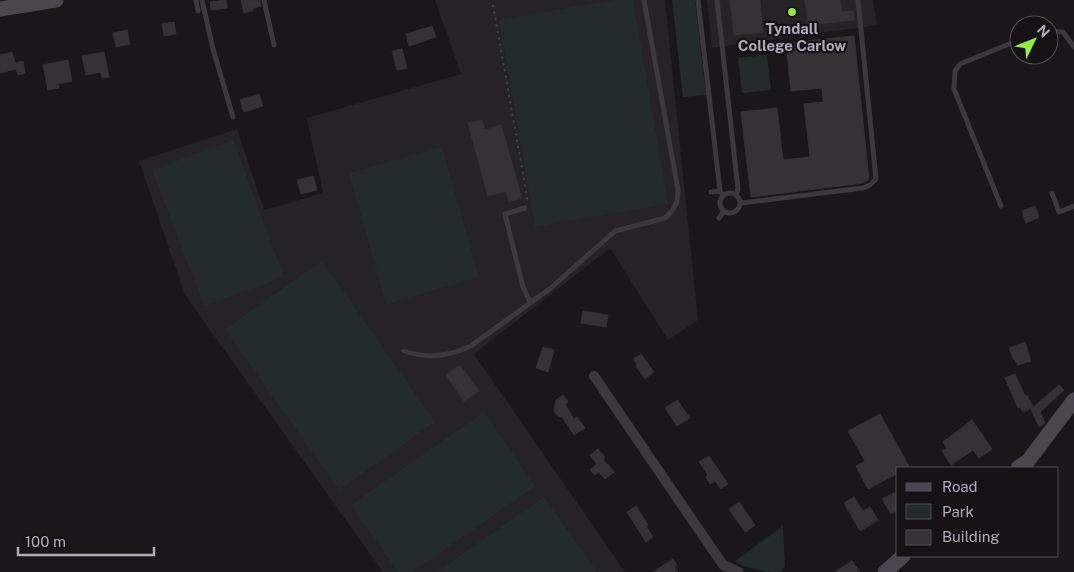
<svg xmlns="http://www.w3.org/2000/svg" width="1074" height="572" font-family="'Public Sans',sans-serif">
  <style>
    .built { fill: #252326 }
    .green { fill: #232c2b }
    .building { fill: #343235; stroke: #343135 }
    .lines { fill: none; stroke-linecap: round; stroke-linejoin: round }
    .path { stroke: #423e45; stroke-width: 2; stroke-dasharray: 2.5 4; stroke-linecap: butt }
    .lane { stroke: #3c383e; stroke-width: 5 }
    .street { stroke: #3c383e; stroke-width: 10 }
    .secondary { stroke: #4b464e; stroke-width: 15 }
    .poi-dot { fill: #97ea3e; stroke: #141214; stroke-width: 2 }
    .labels { text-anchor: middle; stroke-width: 4.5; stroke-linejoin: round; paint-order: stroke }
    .poi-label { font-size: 15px; font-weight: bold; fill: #b1aab8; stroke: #141214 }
  </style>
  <rect width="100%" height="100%" fill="#191719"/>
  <g class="built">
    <polygon points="435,0 665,0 698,320 668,340 610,248 474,354 625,572 383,572 185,295 139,161 237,129 264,210 323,193 307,118 461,74"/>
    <polygon points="707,0 873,0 877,25 712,48"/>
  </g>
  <g class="green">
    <polygon points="613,0 633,0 668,204 535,227 499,20"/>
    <polygon points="672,0 695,0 706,95 683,97"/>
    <polygon points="767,55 771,90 742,93 738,58"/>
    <polygon points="233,140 284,277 204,306 152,170"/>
    <polygon points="442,147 479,277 386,304 349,173"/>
    <polygon points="322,261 435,422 339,490 225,329"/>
    <polygon points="484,412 535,486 413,572 398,572 351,505"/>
    <polygon points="544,497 597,572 437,572"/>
    <path d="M783,526L785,567C783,568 781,571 778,572C767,572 744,568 735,561Z"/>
  </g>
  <g class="building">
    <polygon points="226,0 227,8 211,10 210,2"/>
    <polygon points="241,0 260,0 261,6 253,8 253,11 244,13"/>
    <polygon points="730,0 760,0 763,32 734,35"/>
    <polygon points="805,0 840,0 842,12 853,11 854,20 808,25"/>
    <polygon points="174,22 176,34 164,36 162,24"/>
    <polygon points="432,26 436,37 409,46 406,34"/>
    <polygon points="127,30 130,44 116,47 113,33"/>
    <polygon points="854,36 869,179 863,183 751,197 741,112 777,108 783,160 810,157 804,104 823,102 822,88 791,91 786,43"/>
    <polygon points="402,49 407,68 397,70 392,51"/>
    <polygon points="12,52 15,63 23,61 25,73 18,75 16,69 0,73 0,55"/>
    <polygon points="104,52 109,77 102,78 101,72 86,75 82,56"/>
    <polygon points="68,60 72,81 58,84 59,88 48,90 43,65"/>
    <polygon points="259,94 263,106 244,112 240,100"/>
    <polygon points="482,120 485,130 501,125 522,198 509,202 506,191 488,196 468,123"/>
    <polygon points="313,176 317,190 301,194 297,180"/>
    <polygon points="1035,206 1039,217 1026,223 1022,211"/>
    <polygon points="583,311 608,315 606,327 581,323"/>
    <polygon points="1025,342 1031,361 1018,365 1013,358 1009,348"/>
    <polygon points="543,347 554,350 548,372 536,368"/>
    <polygon points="641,354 654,372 645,379 636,366 637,364 634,359"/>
    <polygon points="460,365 479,391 464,401 446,375"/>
    <polygon points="1015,374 1025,396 1027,395 1033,407 1023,412 1020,407 1018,408 1005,378"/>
    <polygon points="1059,385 1064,390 1040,412 1045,423 1039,427 1031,409"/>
    <polygon points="563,395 568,402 565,404 574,419 577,417 585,428 574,435 562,417 558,416 554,411 556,400"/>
    <polygon points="677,400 690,418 677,426 665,408"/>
    <polygon points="880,414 910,468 898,468 898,473 868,489 856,466 865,461 848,431"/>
    <polygon points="972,420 992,449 979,458 973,450 951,465 942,451 947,448 943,442"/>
    <polygon points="598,449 605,457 603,459 614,472 605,479 599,472 595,475 590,470 597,464 590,455"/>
    <polygon points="709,456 728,484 721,489 715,481 710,484 706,477 708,475 699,462"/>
    <polygon points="898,491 898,510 891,514 882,499"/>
    <polygon points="854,497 863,511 870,507 878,520 860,531 844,503"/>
    <polygon points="739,502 755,525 745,532 729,509"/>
    <polygon points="636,506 648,525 646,526 653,537 646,542 627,512"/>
    <polygon points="673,559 677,565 674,567 678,572 653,572"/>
    <polygon points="852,561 860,572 835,572"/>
  </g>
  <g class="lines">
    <polyline class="path" points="493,5 528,202"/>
    <g class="lane">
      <polyline points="196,0 198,11"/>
      <polyline points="202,0 213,49 233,117"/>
      <polyline points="264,0 274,45"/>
      <polyline points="698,0 720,191 723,195"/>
      <polyline points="717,0 738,189 736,194"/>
      <polyline points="1049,31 1063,32 1074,47"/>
      <polyline points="711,192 720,191"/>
      <circle cx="730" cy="203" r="10"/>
      <polyline points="1052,193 1059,212 1074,206"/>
      <polyline points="741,203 863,188 870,185 876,179 858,0"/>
      <polyline points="1001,206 954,89 955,71 960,64 1019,40"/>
      <polyline points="525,208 505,214 523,287 530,302"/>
      <polyline points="719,218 724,211"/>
      <path d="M404,351C427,359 450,356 471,346L552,287L615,231L665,218L672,211L677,202L678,190L644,0"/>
    </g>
    <polyline class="street" points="594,376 723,565 739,572"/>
    <g class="secondary">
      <polyline points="0,9 56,0"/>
      <polyline points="1018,468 1028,461 1074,400"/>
      <polyline points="885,572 903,556"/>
    </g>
  </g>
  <circle class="poi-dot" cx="792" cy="12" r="5"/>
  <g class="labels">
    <g class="poi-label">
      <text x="792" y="34">Tyndall<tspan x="792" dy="17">College Carlow</tspan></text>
    </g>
  </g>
  <rect x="896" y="467" width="162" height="90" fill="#141214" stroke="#534f56"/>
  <rect x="906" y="483" width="25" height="8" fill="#4b464e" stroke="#534f56"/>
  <text x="942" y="492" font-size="15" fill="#b1aab8">Road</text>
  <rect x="906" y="504" width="25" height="15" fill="#232c2b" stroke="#534f56"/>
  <text x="942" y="517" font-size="15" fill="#b1aab8">Park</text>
  <rect x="906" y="530" width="25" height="15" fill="#343235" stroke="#534f56"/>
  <text x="942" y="542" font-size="15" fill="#b1aab8">Building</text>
  <g transform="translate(1034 40) rotate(47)"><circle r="24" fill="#141214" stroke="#534f56"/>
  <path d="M0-4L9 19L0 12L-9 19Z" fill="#97ea3e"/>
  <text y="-8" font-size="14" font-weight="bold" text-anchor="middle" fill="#b1aab8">N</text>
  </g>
  <path d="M18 547v8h136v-8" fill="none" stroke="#b1aab8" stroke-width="2.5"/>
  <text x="25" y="547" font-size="15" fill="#b1aab8" stroke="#141214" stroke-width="4" paint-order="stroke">100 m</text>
</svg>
